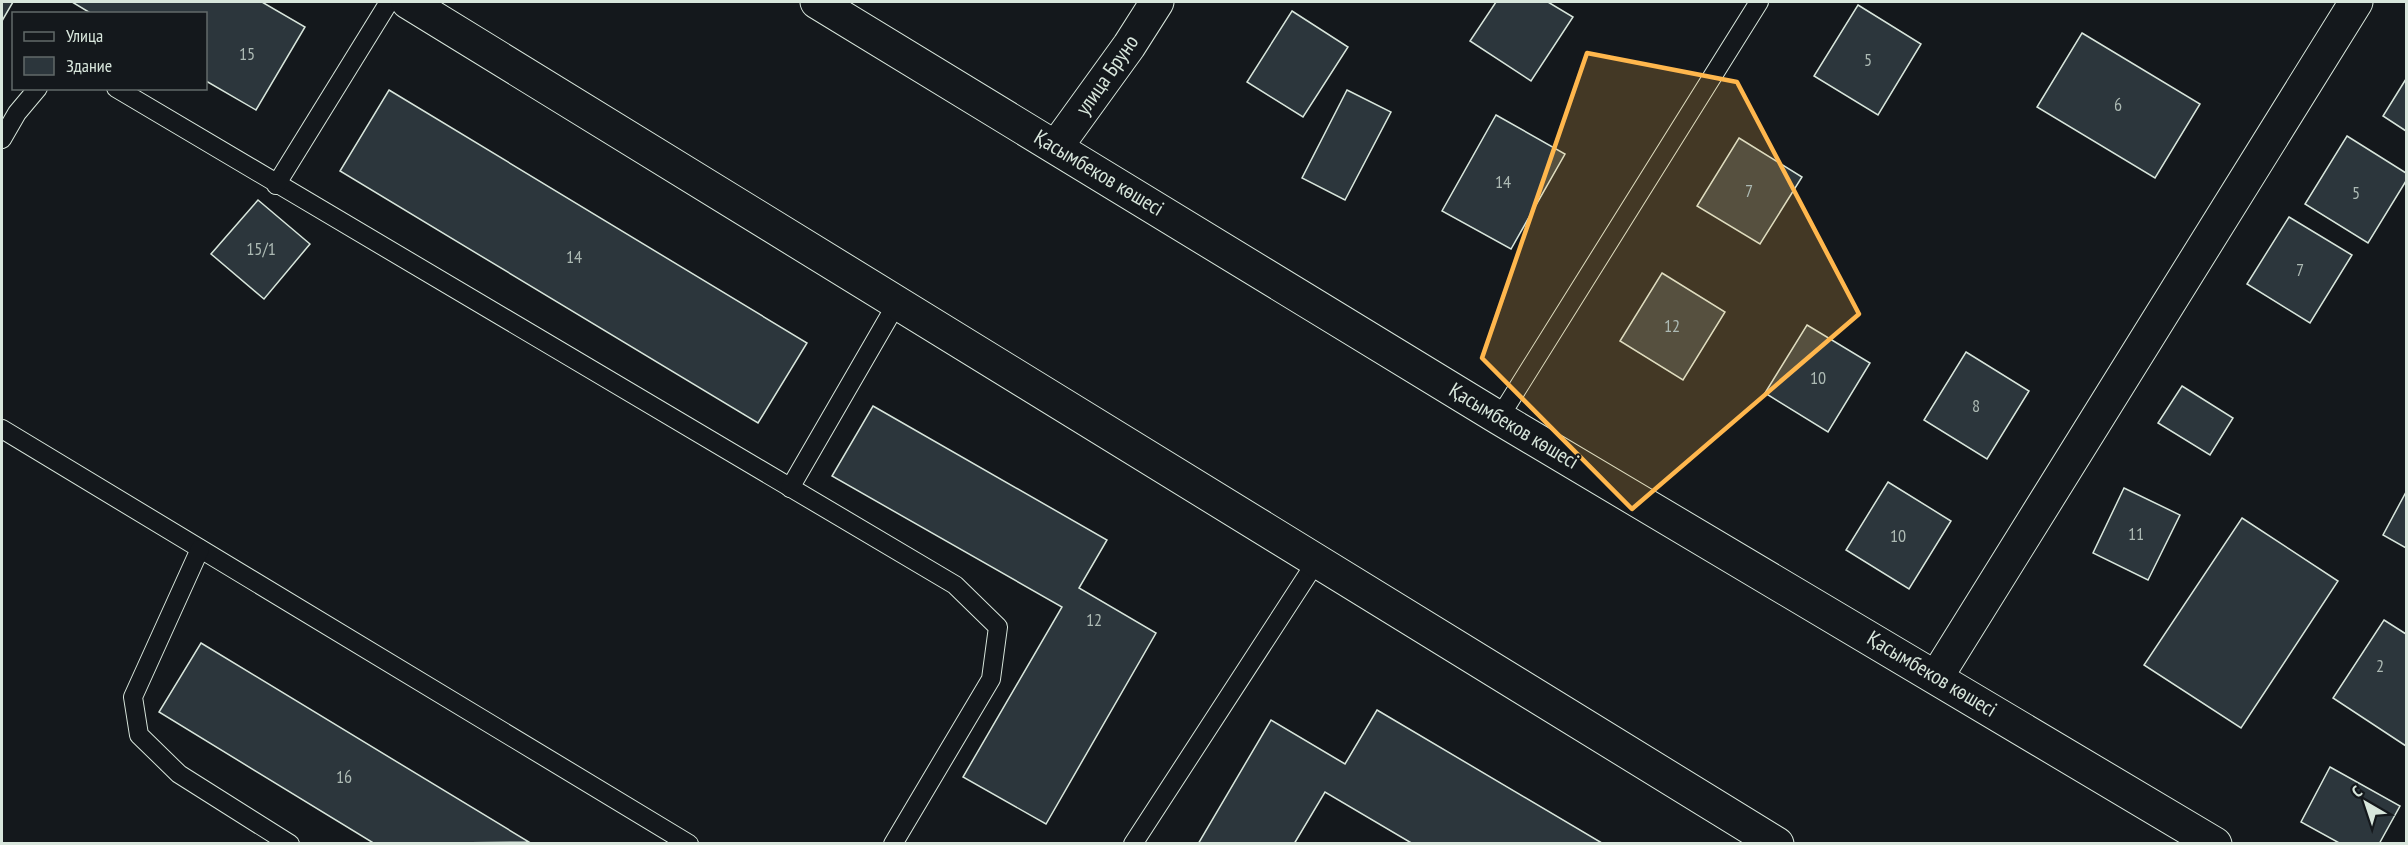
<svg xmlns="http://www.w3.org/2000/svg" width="2408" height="845" font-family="'PT Sans Narrow',sans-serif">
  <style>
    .building { fill: #2c363c; stroke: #d8e6dc; stroke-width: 1.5 }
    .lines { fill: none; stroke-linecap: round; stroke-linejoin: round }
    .lane-casing { stroke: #d8e6dc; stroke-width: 20 }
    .street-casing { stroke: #d8e6dc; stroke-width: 35 }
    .lane { stroke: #14181c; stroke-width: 18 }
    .street { stroke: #14181c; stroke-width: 33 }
    .marked { fill: #ffb74d; fill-opacity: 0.2; stroke: #ffb74d; stroke-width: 4.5; stroke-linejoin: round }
    .labels { text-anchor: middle; stroke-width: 4.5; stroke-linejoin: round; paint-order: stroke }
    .number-label { font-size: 18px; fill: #adbab4 }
    .street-label { font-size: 21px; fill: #d8e6dc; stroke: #14181c }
  </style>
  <rect width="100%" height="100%" fill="#14181c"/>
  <g class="building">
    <polygon points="2,2 13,2 2,21"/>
    <polygon points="72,2 262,2 305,27 256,110 206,81 206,14 92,14"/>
    <polygon points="1496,2 1548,2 1573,17 1531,81 1470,41"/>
    <polygon points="1858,5 1921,44 1878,115 1814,76"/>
    <polygon points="1292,11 1348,47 1303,117 1247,82"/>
    <polygon points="2082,33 2200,104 2155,178 2037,107"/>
    <polygon points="2406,79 2406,131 2383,116"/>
    <polygon points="389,90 807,343 758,423 340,171"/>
    <polygon points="1347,90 1391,112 1345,200 1302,178"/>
    <polygon points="1496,115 1565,154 1511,249 1442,211"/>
    <polygon points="2347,136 2406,173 2406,181 2368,243 2305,204"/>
    <polygon points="1739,138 1802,177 1760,244 1697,206"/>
    <polygon points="258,200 310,244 264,299 211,254"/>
    <polygon points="2289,217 2352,255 2310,323 2247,284"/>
    <polygon points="1662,273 1725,312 1683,380 1620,341"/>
    <polygon points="1807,325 1870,363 1828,432 1765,393"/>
    <polygon points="1966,352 2029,391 1987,459 1924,420"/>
    <polygon points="2182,386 2233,418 2210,455 2158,423"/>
    <polygon points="873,406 1107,540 1079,588 1156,633 1046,824 963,777 1062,607 832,476"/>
    <polygon points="1888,482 1951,521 1909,589 1846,550"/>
    <polygon points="2124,488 2180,515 2148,580 2093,553"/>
    <polygon points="2406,492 2406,548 2383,535"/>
    <polygon points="2242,518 2338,581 2241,728 2144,665"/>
    <polygon points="2384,620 2406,634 2406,746 2333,698"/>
    <polygon points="201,643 529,842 375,844 159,712"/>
    <polygon points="1377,710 1602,843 1413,844 1325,792 1294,844 1198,844 1271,720 1345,764"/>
    <polygon points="2330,767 2400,806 2379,844 2341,844 2301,822"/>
  </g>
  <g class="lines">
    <g class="lane-casing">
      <g id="lane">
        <polyline points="116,88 955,585 998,627 991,679 893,844"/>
        <polyline points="2,139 17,113 38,88"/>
        <polyline points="276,185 389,2"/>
        <polyline points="1499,418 1759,2"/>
        <polyline points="2,429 689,844"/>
        <polyline points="790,488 897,303"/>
        <polyline points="200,549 133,697 139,735 179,774 290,844"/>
        <polyline points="1133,844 1316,562"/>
      </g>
    </g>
    <g class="street-casing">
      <g id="street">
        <polyline points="408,2 1777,844"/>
        <polyline points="817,2 1499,418 2215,844"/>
        <polyline points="1056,147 1129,46 1157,2"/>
        <polyline points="1937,676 2356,2"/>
      </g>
    </g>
    <use href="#lane" class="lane"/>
    <use href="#street" class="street"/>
  </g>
  <path class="marked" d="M1587,53L1737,82L1859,314L1632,509L1482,358Z"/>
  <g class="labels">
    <g class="number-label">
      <text x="247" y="60">15</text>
      <text x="1868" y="66">5</text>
      <text x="2118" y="111">6</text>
      <text x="1503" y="188">14</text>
      <text x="1749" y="197">7</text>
      <text x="2356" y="199">5</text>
      <text x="261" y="255">15/1</text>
      <text x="574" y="263">14</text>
      <text x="2300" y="276">7</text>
      <text x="1672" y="332">12</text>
      <text x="1818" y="384">10</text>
      <text x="1976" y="412">8</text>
      <text x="2136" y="540">11</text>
      <text x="1898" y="542">10</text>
      <text x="1094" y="626">12</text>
      <text x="2380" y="672">2</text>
      <text x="344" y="783">16</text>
    </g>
    <g class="street-label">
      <text transform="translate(1107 75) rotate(-55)" y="7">улица Бруно</text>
      <text transform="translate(1099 173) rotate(31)" y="7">Қасымбеков көшесі</text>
      <text transform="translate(1514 426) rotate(31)" y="7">Қасымбеков көшесі</text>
      <text transform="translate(1932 674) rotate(31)" y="7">Қасымбеков көшесі</text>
    </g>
  </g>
  <rect width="2408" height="845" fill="none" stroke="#d8e6dc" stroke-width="6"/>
  <rect x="12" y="12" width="195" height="78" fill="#14181c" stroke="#626a69" stroke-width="1.5"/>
  <rect x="24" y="32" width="30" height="9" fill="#14181c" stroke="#626a69" stroke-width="1.5"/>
  <text x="66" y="42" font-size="18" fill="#d8e6dc">Улица</text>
  <rect x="24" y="57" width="30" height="18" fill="#2c363c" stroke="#626a69" stroke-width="1.5"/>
  <text x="66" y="72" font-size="18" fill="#d8e6dc">Здание</text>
  <g transform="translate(2366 803) rotate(321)" stroke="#14181c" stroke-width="4.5" paint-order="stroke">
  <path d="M0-4.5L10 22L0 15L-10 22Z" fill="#d8e6dc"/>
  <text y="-9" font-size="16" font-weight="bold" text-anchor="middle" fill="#d8e6dc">С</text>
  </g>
</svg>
